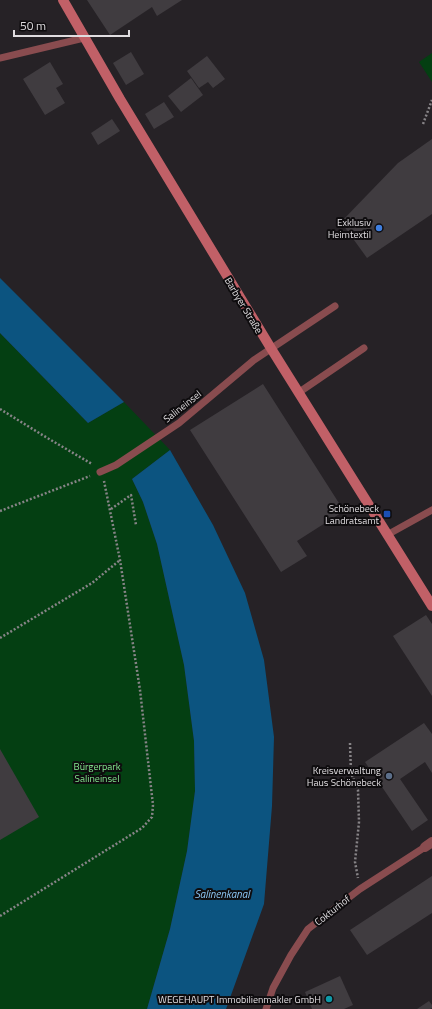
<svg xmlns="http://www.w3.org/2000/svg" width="432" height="1009" font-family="'Titillium Web',sans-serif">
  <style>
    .green { fill: #043f12 }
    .water { fill: #0c5480 }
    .building { fill: #403c40 }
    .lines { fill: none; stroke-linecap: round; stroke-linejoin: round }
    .path { stroke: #878487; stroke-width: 2.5; stroke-dasharray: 2 2; stroke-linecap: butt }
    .lane { stroke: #894c4f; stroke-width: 7 }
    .street { stroke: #894c4f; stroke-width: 10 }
    .secondary { stroke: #c16067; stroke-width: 10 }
    .shop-dot { fill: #3f7fe0; stroke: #0e0c0e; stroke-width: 1.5 }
    .transit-dot { fill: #1a4fb4; stroke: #0e0c0e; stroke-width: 1.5 }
    .service-dot { fill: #5c6f8a; stroke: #0e0c0e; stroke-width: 1.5 }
    .culture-dot { fill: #0f9aa8; stroke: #0e0c0e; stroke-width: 1.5 }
    .labels { text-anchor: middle; stroke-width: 4; stroke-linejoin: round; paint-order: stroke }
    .poi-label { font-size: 10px; fill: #e0dde0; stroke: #0e0c0e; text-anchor: end }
    .street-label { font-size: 10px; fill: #e0dde0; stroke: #0e0c0e }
    .park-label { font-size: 10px; fill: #86e991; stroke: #0e0c0e }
    .water-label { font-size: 11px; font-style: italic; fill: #8dc9f8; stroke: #0e0c0e }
  </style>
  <rect width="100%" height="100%" fill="#262226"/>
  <g class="green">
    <polygon points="432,53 432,82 419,62"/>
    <polygon points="0,333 88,423 124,402 170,450 132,479 143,502 157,544 184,665 194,741 195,791 187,851 170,929 147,1009 0,1009"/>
  </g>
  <g class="water">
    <polygon points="0,278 124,402 88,423 0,333"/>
    <polygon points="170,450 213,525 245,593 264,660 274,737 272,806 264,904 226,1009 147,1009 170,929 187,851 195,791 194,741 184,665 157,544 143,502 132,479"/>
  </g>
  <g class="building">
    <polygon points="87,0 182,0 157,16 152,7 110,35"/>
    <polygon points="131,52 144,74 126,85 113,63"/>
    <polygon points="207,56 225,79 213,88 208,82 199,88 187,71"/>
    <polygon points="50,62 63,84 56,88 65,103 45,115 23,79"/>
    <polygon points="191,78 203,95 181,112 168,96"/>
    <polygon points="164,102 174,117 154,129 145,114"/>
    <polygon points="112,119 120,131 98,145 91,133"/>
    <polygon points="432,139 432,214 367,258 341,222 398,163"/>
    <polygon points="263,384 344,511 297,541 307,556 281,572 190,430"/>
    <polygon points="426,615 432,624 432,696 393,636"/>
    <polygon points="424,723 432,734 432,773 425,762 400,779 428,820 412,831 365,762"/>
    <polygon points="0,749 39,817 0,840"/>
    <polygon points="432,876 432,913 367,955 350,930"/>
    <polygon points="340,976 353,1005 344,1009 312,1009 305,992"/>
    <polygon points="429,1001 432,1005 432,1008 430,1009 417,1009"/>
  </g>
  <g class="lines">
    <g class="path">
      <polyline points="423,124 432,100"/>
      <polyline points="0,409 44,436 92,464"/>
      <polyline points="111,509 131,495 136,525"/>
      <polyline points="0,511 90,476"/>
      <polyline points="0,638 92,583 120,560"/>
      <polyline points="350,743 351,773 358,790 359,822 355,862 358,878"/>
      <polyline points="0,916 142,828 152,817 153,805 140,690 120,560 104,481"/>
    </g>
    <g class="lane">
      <polyline points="0,58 84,38"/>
      <polyline points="298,393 364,348"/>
      <polyline points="100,472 116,465 179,423 254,360 335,306"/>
      <polyline points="387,535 432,510"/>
      <polyline points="266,1009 273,988 291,955 308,929 360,889 425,847"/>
    </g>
    <polyline class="street" points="425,847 432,842"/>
    <polyline class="secondary" points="63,0 120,99 272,350 432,606"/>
  </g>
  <circle class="shop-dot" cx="379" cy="228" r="4"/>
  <rect class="transit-dot" x="383" y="510" width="8" height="8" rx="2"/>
  <circle class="service-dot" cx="389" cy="776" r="4"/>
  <circle class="culture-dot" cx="329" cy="999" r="4"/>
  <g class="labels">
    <g class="poi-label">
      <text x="371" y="226">Exklusiv<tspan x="371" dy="12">Heimtextil</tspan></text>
      <text x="379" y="512">Schönebeck<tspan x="379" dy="12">Landratsamt</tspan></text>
      <text x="381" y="774">Kreisverwaltung<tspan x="381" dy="12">Haus Schönebeck</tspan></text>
      <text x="321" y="1003">WEGEHAUPT Immobilienmakler GmbH</text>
    </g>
    <g class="street-label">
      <text transform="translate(244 305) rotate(59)" y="4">Barbyer Straße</text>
      <text transform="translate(182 406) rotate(-38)" y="4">Salineinsel</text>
      <text transform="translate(332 910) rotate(-38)" y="4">Cokturhof</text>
    </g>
    <g class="park-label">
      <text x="97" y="770">Bürgerpark<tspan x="97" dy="12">Salineinsel</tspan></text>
    </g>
    <g class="water-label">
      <text x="222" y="898">Salinenkanal</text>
    </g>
  </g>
  <path d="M14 30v6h115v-6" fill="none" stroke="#e0dde0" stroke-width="2"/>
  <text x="20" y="30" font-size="12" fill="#e0dde0" stroke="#0e0c0e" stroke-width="3" paint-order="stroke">50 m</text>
</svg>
